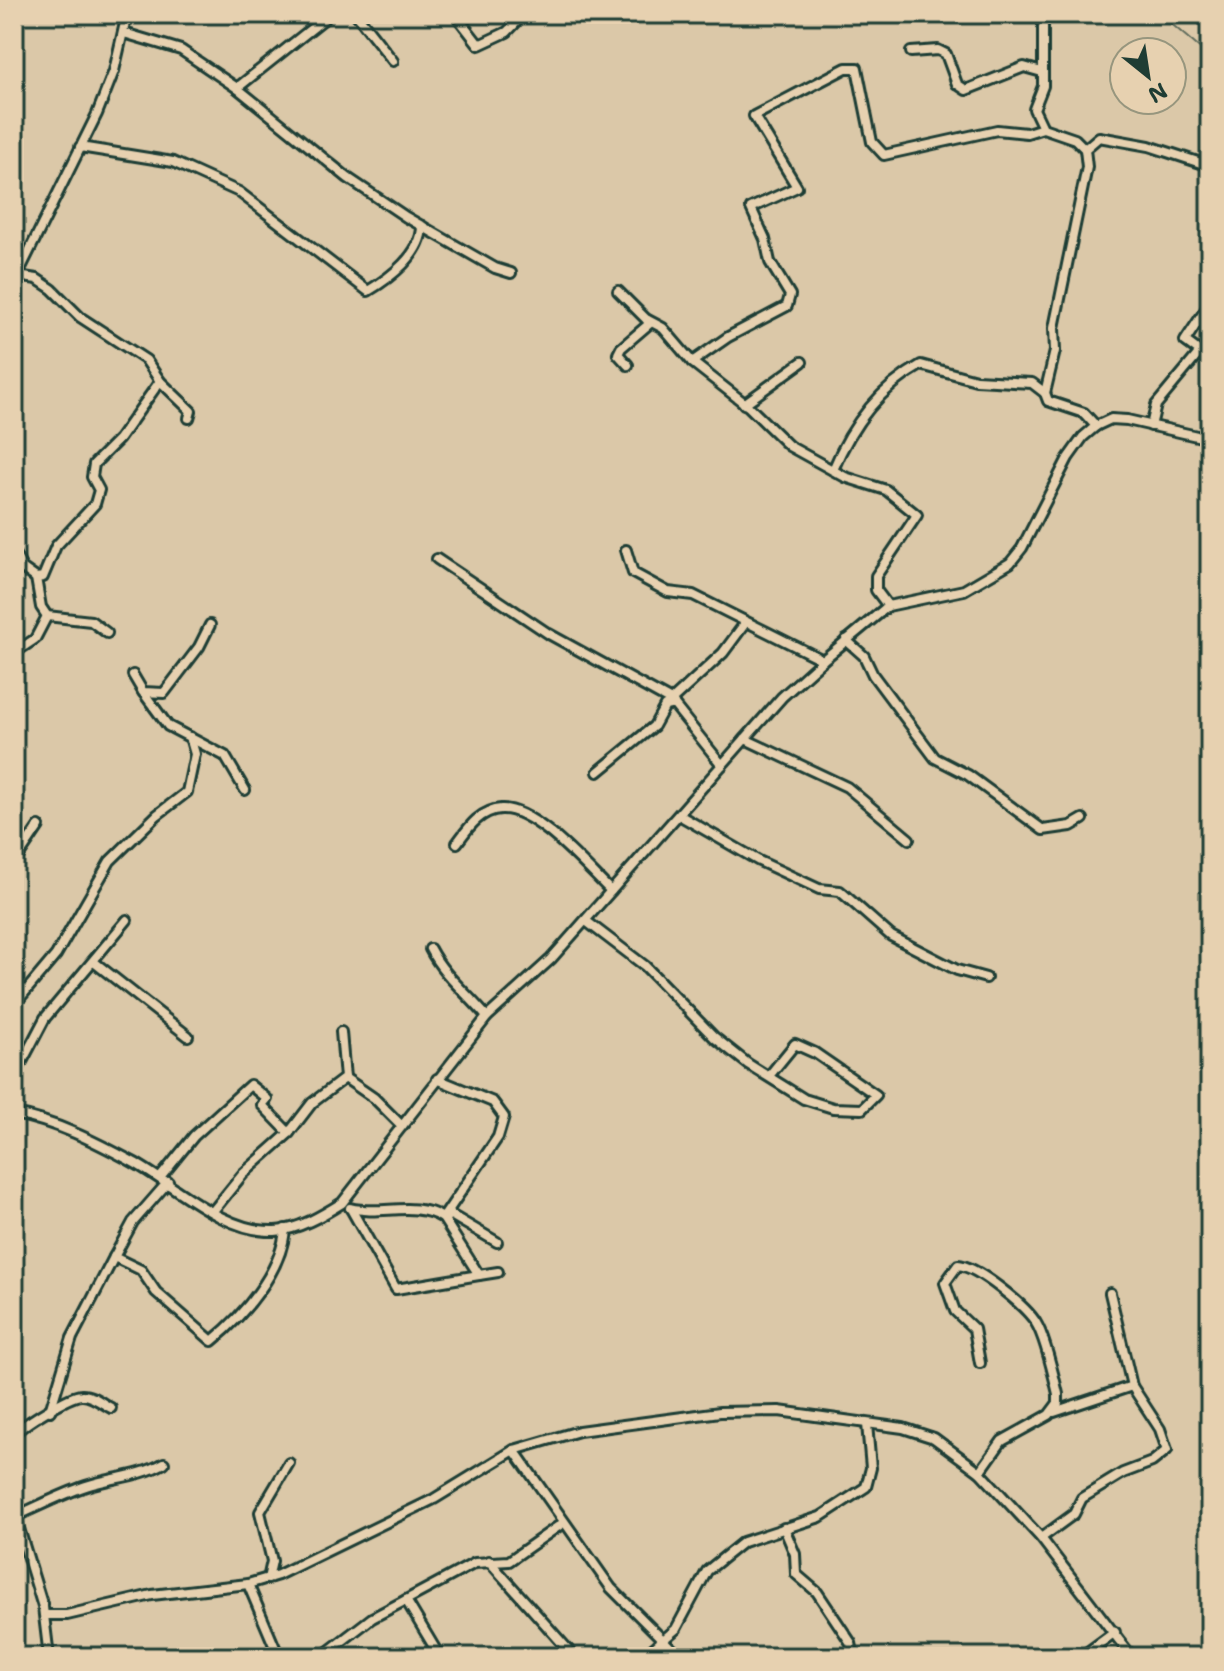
<svg xmlns="http://www.w3.org/2000/svg" width="1224" height="1671" font-family="'Shantell Sans',sans-serif">
  <style>
    .lines { fill: none; stroke-linecap: round; stroke-linejoin: round }
    .stream { stroke: #5f6c5c; stroke-width: 2 }
    .minor-casing { stroke: #1f3d34; stroke-width: 14 }
    .minor { stroke: #e7d1b0; stroke-width: 8 }
  </style>
  <rect width="100%" height="100%" fill="#dbc8a8"/>
  <filter id="ink" filterUnits="userSpaceOnUse"><feTurbulence type="fractalNoise" baseFrequency=".0125" numOctaves="2"/><feDisplacementMap in="SourceGraphic" scale="16" xChannelSelector="R" yChannelSelector="G"/><feConvolveMatrix kernelMatrix="1 2 1 2 8 2 1 2 1" color-interpolation-filters="sRGB"/></filter>
  <g filter="url(#ink)">
    <g class="lines">
      <polyline class="stream" points="1160,14 1210,57"/>
      <g class="minor-casing">
        <g id="minor">
          <polyline points="356,14 393,61"/>
          <polyline points="455,14 479,45 507,32 524,14"/>
          <polyline points="1043,14 1043,86 1034,109 1043,128 1075,139 1085,149"/>
          <polyline points="124,33 181,50 237,88 348,178 406,217 495,268 511,273"/>
          <polyline points="911,52 938,50 946,54 957,84 966,90 1024,67 1042,72"/>
          <polyline points="237,88 330,14"/>
          <path d="M80,147L173,162L239,192L368,291C390,278 422,254 422,226"/>
          <polyline points="17,276 37,279 52,289 80,317 146,360 160,381 191,411 189,418"/>
          <polyline points="14,282 97,114 114,71 127,14"/>
          <polyline points="618,291 646,319 663,328 692,362 748,406 789,446 845,477 886,490 917,515 876,576 876,590 888,606"/>
          <polyline points="692,362 728,337 787,306 790,295 770,262 765,239 751,208 797,187 754,116 846,68 857,68 872,142 884,155 997,130 1027,133 1043,128"/>
          <polyline points="628,365 618,354 621,348 649,324 647,320"/>
          <polyline points="1045,393 1055,351 1054,328 1087,167 1085,149 1099,137 1149,146 1207,165 1210,163"/>
          <polyline points="744,404 802,362"/>
          <polyline points="1151,426 1156,405 1200,352 1185,341 1210,303"/>
          <path d="M833,470C851,426 880,388 921,365L976,380L1032,383L1045,393L1048,401L1084,413L1096,426"/>
          <polyline points="626,550 633,573 668,592 693,595 823,660"/>
          <polyline points="14,553 22,568 36,578"/>
          <polyline points="437,559 549,634 671,701 722,765"/>
          <polyline points="107,633 91,621 47,616 41,607 36,578 43,577 56,546 95,504 99,490 92,477 94,464 119,439 160,381"/>
          <polyline points="846,640 864,656 873,675 935,758 968,775 1043,830 1071,826 1083,819"/>
          <polyline points="14,653 35,639 47,616"/>
          <polyline points="133,675 143,692 164,693 199,647 210,625"/>
          <polyline points="143,692 168,726 225,756 245,790"/>
          <polyline points="671,701 723,653 746,622"/>
          <polyline points="745,739 847,787 909,839"/>
          <polyline points="598,772 654,726 665,706 674,704"/>
          <polyline points="679,815 759,861 819,889 840,891 891,936 957,970 986,978"/>
          <path d="M457,843C468,828 480,810 501,809C535,807 587,868 611,891"/>
          <polyline points="14,863 39,826"/>
          <polyline points="586,921 645,966 714,1037 748,1064 804,1099 833,1108 862,1109 876,1095 815,1053 795,1044 769,1076"/>
          <path d="M430,949C444,976 467,993 487,1017"/>
          <polyline points="94,962 188,1036"/>
          <polyline points="14,1005 56,955 110,861 157,815 187,792 195,754 190,737"/>
          <polyline points="14,1042 23,1057"/>
          <polyline points="14,1077 45,1018 127,920"/>
          <polyline points="345,1078 374,1098 402,1126"/>
          <polyline points="437,1079 493,1102 504,1117 498,1137 443,1218 479,1275 498,1272"/>
          <path d="M14,1114C55,1121 96,1142 133,1162C175,1185 224,1233 275,1231C298,1230 323,1215 342,1203L487,1017L551,959L782,697L823,660L888,606L964,590L1010,563L1022,548L1068,458L1083,437L1096,426L1111,419L1127,420L1210,439"/>
          <polyline points="160,1178 194,1136 250,1085 267,1099 262,1105 289,1133"/>
          <path d="M168,1182L133,1222L114,1257L141,1270L156,1292L212,1341C244,1315 282,1271 285,1229"/>
          <path d="M350,1208C381,1216 414,1200 443,1218L451,1215L497,1242"/>
          <polyline points="351,1209 396,1289 479,1275"/>
          <polyline points="213,1211 243,1174 289,1133 312,1103 345,1078 341,1032"/>
          <path d="M980,1363L974,1329L955,1311L945,1283L958,1265C977,1266 1027,1307 1036,1323C1045,1337 1054,1377 1058,1394V1403L1049,1415L1002,1441L980,1472"/>
          <polyline points="50,1411 72,1338 114,1257"/>
          <polyline points="1054,1412 1132,1386"/>
          <path d="M14,1434C24,1424 68,1396 81,1395C91,1394 103,1404 111,1408"/>
          <polyline points="514,1450 611,1588 680,1657"/>
          <polyline points="14,1512 43,1607 49,1657"/>
          <path d="M16,1516C39,1506 62,1494 86,1486C113,1477 140,1477 164,1463"/>
          <polyline points="784,1528 795,1554 796,1574 817,1592 851,1643 854,1657"/>
          <polyline points="1041,1538 1074,1514 1082,1498 1123,1473 1152,1462 1167,1450 1160,1429 1132,1386 1110,1293"/>
          <polyline points="489,1561 571,1653"/>
          <polyline points="268,1579 272,1561 260,1512 289,1463"/>
          <polyline points="248,1584 279,1657"/>
          <polyline points="45,1615 67,1615 152,1595 248,1584 278,1575 434,1499 514,1450 579,1431 720,1412 779,1411 903,1428 934,1438 980,1472 1041,1538 1132,1657"/>
          <polyline points="321,1657 372,1618 406,1600"/>
          <polyline points="440,1657 406,1600 475,1563 509,1561 563,1523"/>
          <polyline points="643,1657 676,1629 707,1571 743,1542 820,1517 866,1487 871,1468 867,1424"/>
          <polyline points="1081,1657 1115,1632"/>
        </g>
      </g>
      <use href="#minor" class="minor"/>
    </g>
  </g>
  <rect width="1224" height="1671" fill="none" stroke="#e7d1b0" stroke-width="48"/>
  <rect x="24" y="24" width="1176" height="1623" fill="none" stroke="#1f3d34" stroke-width="3" filter="url(#ink)"/>
  <g transform="translate(1148 76) rotate(150)"><circle r="38" fill="#e7d1b0" stroke="#97967e" stroke-width="2"/>
  <path d="M0-6L14 30L0 20L-14 30Z" fill="#1f3d34"/>
  <text y="-12" font-size="22" font-weight="bold" text-anchor="middle" fill="#1f3d34">N</text>
  </g>
</svg>
